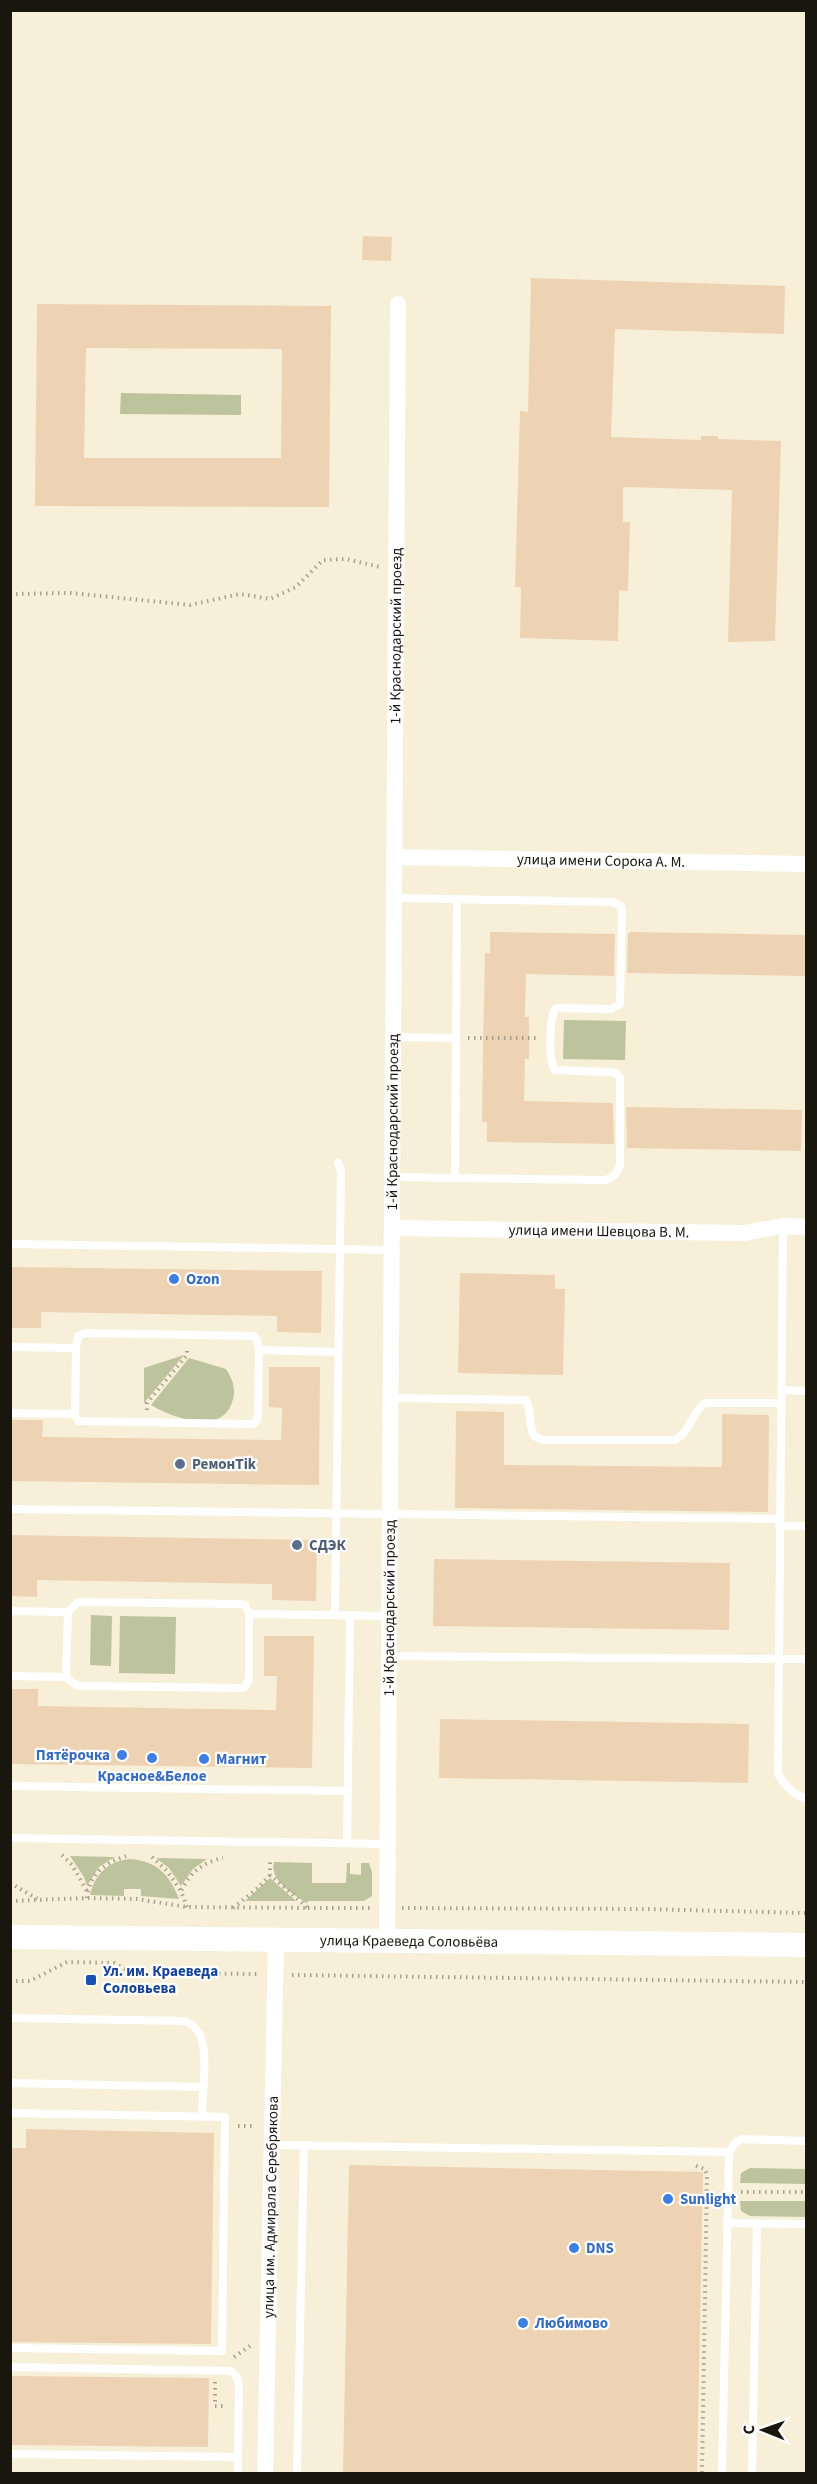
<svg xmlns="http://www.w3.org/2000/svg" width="817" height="2484" font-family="'Source Sans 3',sans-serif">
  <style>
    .green { fill: #bdc39d }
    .building { fill: #edd3b3; fill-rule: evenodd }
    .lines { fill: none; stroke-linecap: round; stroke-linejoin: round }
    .path { stroke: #a8a190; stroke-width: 4; stroke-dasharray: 1.5 4.5; stroke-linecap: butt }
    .service { stroke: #fff; stroke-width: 8 }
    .minor { stroke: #fff; stroke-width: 16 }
    .secondary { stroke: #fff; stroke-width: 24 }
    .shop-dot { fill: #3f7fe0; stroke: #fff; stroke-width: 2 }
    .service-dot { fill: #5c6f8a; stroke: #fff; stroke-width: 2 }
    .transit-dot { fill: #1a4fb4; stroke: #fff; stroke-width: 2 }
    .labels { text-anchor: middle; stroke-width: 4.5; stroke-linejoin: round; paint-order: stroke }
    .street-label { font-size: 15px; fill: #19160e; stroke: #fff }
    .shop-label { font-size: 15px; font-weight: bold; fill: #366cbe; stroke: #fff; text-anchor: start }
    .service-label { font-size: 15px; font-weight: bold; fill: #4e5e75; stroke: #fff; text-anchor: start }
    .transit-label { font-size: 15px; font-weight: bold; fill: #164399; stroke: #fff; text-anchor: start }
  </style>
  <rect width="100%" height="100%" fill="#f8efd9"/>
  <g class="green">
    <polygon points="121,393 241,395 241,415 120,414"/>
    <polygon points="564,1020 626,1021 625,1060 563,1059"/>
    <polygon points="184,1355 144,1403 144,1368"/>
    <path d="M189,1358L226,1369C234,1382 237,1391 231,1405C219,1435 171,1417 151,1405Z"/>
    <polygon points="91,1615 112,1616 111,1666 90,1665"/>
    <polygon points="120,1616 176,1617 175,1674 119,1673"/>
    <polygon points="70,1856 115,1857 99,1867 87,1886 84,1877"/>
    <polygon points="156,1858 207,1859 193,1869 181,1886 169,1868"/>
    <path d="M130,1859C157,1861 170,1875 179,1899L141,1896V1889H124V1896L90,1895C95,1874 108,1861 130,1859Z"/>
    <path d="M274,1862L312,1863V1883H346L347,1863H350V1874L361,1875V1863H369L372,1872V1896L364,1901H309L306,1903C292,1893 269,1880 274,1862Z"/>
    <polygon points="270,1878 296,1901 245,1901"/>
    <polygon points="750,2168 806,2169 806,2184 740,2183 741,2173"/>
    <polygon points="740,2201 806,2201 806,2217 750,2216 741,2211"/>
  </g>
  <g class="building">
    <polygon points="363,236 392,237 391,261 362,260"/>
    <polygon points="531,278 785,286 784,334 615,329 611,437 701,440 701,436 718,436 718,439 781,441 775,641 728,642 732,490 623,487 623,522 630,522 628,591 619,590 618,641 520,638 521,587 515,587 520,411 528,412"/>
    <path d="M37,304L331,306L329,507L35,506ZM86,348L282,349L281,458H84Z"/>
    <polygon points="490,932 615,934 614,976 526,974 525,1017 529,1017 529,1059 525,1059 524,1101 613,1103 614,1144 487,1142 487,1122 482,1122 483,1044 485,953 490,953"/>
    <polygon points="631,932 806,935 805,976 627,973 628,934"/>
    <polygon points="626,1107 802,1110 801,1151 627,1148"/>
    <polygon points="10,1267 322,1271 321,1333 277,1332 277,1316 41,1312 41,1328 10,1328"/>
    <polygon points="460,1273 555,1275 555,1289 565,1289 563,1375 458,1373"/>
    <polygon points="269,1367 320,1367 319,1485 10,1481 10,1420 43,1420 42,1437 281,1440 282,1408 269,1407"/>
    <polygon points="456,1411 504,1412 504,1465 722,1467 722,1414 769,1415 768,1512 455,1508"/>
    <polygon points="10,1535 317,1540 316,1601 272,1600 272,1584 37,1580 37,1597 10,1596"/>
    <polygon points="434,1559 730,1563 729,1630 433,1626"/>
    <polygon points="264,1636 314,1636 312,1768 10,1764 10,1689 38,1689 38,1706 276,1710 277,1676 264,1676"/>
    <polygon points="440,1719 749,1724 748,1783 439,1778"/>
    <polygon points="26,2129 214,2133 211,2344 10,2342 10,2148 26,2148"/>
    <polygon points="349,2165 703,2172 697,2474 343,2474"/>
    <polygon points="10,2376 209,2378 208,2447 10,2445"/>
  </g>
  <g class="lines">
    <g class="path">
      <polyline points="10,594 71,593 190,605 240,594 270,599 296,587 323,560 346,559 380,567"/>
      <polyline points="468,1038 539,1038"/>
      <polyline points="147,1410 147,1403 187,1355 187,1348"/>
      <polyline points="62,1855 72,1865 87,1891"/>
      <polyline points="152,1857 167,1871 181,1891"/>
      <polyline points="10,1883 41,1901"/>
      <path d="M87,1898C89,1874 105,1863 126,1856"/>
      <polyline points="10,1901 87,1898 137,1899 187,1907 308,1908 270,1875 270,1859"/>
      <path d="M187,1907L181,1891C191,1872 201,1863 223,1858"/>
      <polyline points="233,1908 258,1888 270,1875"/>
      <polyline points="308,1908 371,1908"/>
      <polyline points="402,1908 643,1909 806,1913"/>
      <polyline points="292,1975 806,1982"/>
      <polyline points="10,1981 30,1981 67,1962 114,1963 132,1973 260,1974"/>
      <polyline points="238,2126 255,2126"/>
      <polyline points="696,2166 705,2169 707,2175 702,2474"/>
      <polyline points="741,2192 806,2192"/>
      <polyline points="234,2357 250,2346"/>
      <polyline points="215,2382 215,2406 226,2406"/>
    </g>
    <g class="service">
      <polyline points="393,1037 456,1038 457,899"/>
      <path d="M392,1177L604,1180C614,1179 616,1174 620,1166V1078L616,1073L610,1072L555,1070C548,1062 549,1015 556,1008L611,1009L620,1004L622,913L621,906L612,902L394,898"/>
      <polyline points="455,1178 456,1038"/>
      <polyline points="783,1226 779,1659 806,1659"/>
      <polyline points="10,1244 392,1250"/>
      <polyline points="10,1347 76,1348 78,1336 86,1333 254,1336 257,1340 259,1350 338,1352"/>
      <polyline points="76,1348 75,1414 78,1421 248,1424 253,1424 257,1420 258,1414 259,1350"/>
      <polyline points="781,1390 806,1391"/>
      <path d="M391,1398L525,1400C532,1408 528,1424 534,1436L543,1440H675C691,1431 691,1413 705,1403H781"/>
      <polyline points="10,1413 75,1414"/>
      <polyline points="10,1509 779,1519"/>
      <polyline points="779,1526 806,1526"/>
      <polyline points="10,1611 68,1612 78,1602 240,1604 245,1605 249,1614"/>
      <polyline points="335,1615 341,1171 338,1163"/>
      <path d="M389,1656L779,1659L778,1774C785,1786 793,1795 806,1799"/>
      <polyline points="10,1676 66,1677 76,1685 81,1686 244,1688 249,1679 249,1614 389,1616"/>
      <polyline points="66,1677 68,1612"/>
      <polyline points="10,1786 348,1791"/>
      <polyline points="10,1838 388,1844"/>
      <polyline points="347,1843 350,1615"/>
      <path d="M10,2018L185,2021C191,2024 196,2027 199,2033C209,2051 202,2095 202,2117"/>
      <polyline points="10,2083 202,2087"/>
      <polyline points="10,2113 225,2117 222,2351 10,2348"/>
      <polyline points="274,2145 729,2152"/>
      <polyline points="727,2223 806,2224"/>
      <polyline points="10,2367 231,2371 237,2377 239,2385 238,2457"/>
      <polyline points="10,2454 238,2457 238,2474"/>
      <polyline points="297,2474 304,2145"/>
      <polyline points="722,2474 729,2152 735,2143 742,2139 806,2141"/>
      <polyline points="752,2474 757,2224"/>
    </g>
    <g class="minor">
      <path id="s1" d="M394,857L806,864"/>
      <path id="s2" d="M392,1228L744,1233L783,1226L806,1227"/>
      <path id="s3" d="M387,1941L398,304"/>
      <path id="s4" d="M265,2474L276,1940"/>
    </g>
    <path class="secondary" id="s5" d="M10,1937L806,1945"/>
  </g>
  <g class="shop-dot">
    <circle cx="174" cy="1279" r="6"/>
    <circle cx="122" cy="1755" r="6"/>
    <circle cx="152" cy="1758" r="6"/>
    <circle cx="204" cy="1759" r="6"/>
    <circle cx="668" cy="2199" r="6"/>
    <circle cx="574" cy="2248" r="6"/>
    <circle cx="523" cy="2323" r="6"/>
  </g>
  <g class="service-dot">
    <circle cx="180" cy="1464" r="6"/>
    <circle cx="297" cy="1545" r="6"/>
  </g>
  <rect class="transit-dot" x="85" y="1974" width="12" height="12" rx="3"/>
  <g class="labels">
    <g class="street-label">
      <text dy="5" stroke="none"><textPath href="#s3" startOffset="1305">1-й Краснодарский проезд</textPath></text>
      <text dy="5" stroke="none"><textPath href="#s1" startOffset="207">улица имени Сорока А. М.</textPath></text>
      <text dy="5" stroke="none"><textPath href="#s3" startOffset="819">1-й Краснодарский проезд</textPath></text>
      <text dy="5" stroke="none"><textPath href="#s2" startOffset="207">улица имени Шевцова В. М.</textPath></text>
      <text dy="5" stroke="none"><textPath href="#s3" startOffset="333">1-й Краснодарский проезд</textPath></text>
      <text dy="5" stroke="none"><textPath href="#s5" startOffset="399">улица Краеведа Соловьёва</textPath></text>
      <text dy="5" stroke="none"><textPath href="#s4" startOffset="267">улица им. Адмирала Серебрякова</textPath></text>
    </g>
    <g class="shop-label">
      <text x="186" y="1284">Ozon</text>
      <text x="110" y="1760" text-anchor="end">Пятёрочка</text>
      <text x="216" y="1764">Магнит</text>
      <text x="152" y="1781" text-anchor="middle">Красное&amp;Белое</text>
      <text x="680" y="2204">Sunlight</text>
      <text x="586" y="2253">DNS</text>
      <text x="535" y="2328">Любимово</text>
    </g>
    <g class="service-label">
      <text x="192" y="1469">РемонTik</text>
      <text x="309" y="1550">СДЭК</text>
    </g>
    <g class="transit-label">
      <text x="103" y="1976">Ул. им. Краеведа<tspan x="103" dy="17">Соловьева</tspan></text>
    </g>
  </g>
  <rect width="817" height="2484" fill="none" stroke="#19160e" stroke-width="24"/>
  <g transform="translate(763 2430) rotate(271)" stroke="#ffffff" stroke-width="4.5" paint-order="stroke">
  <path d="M0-4.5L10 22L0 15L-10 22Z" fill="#19160e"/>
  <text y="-9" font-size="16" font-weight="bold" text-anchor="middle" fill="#19160e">С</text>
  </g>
</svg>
